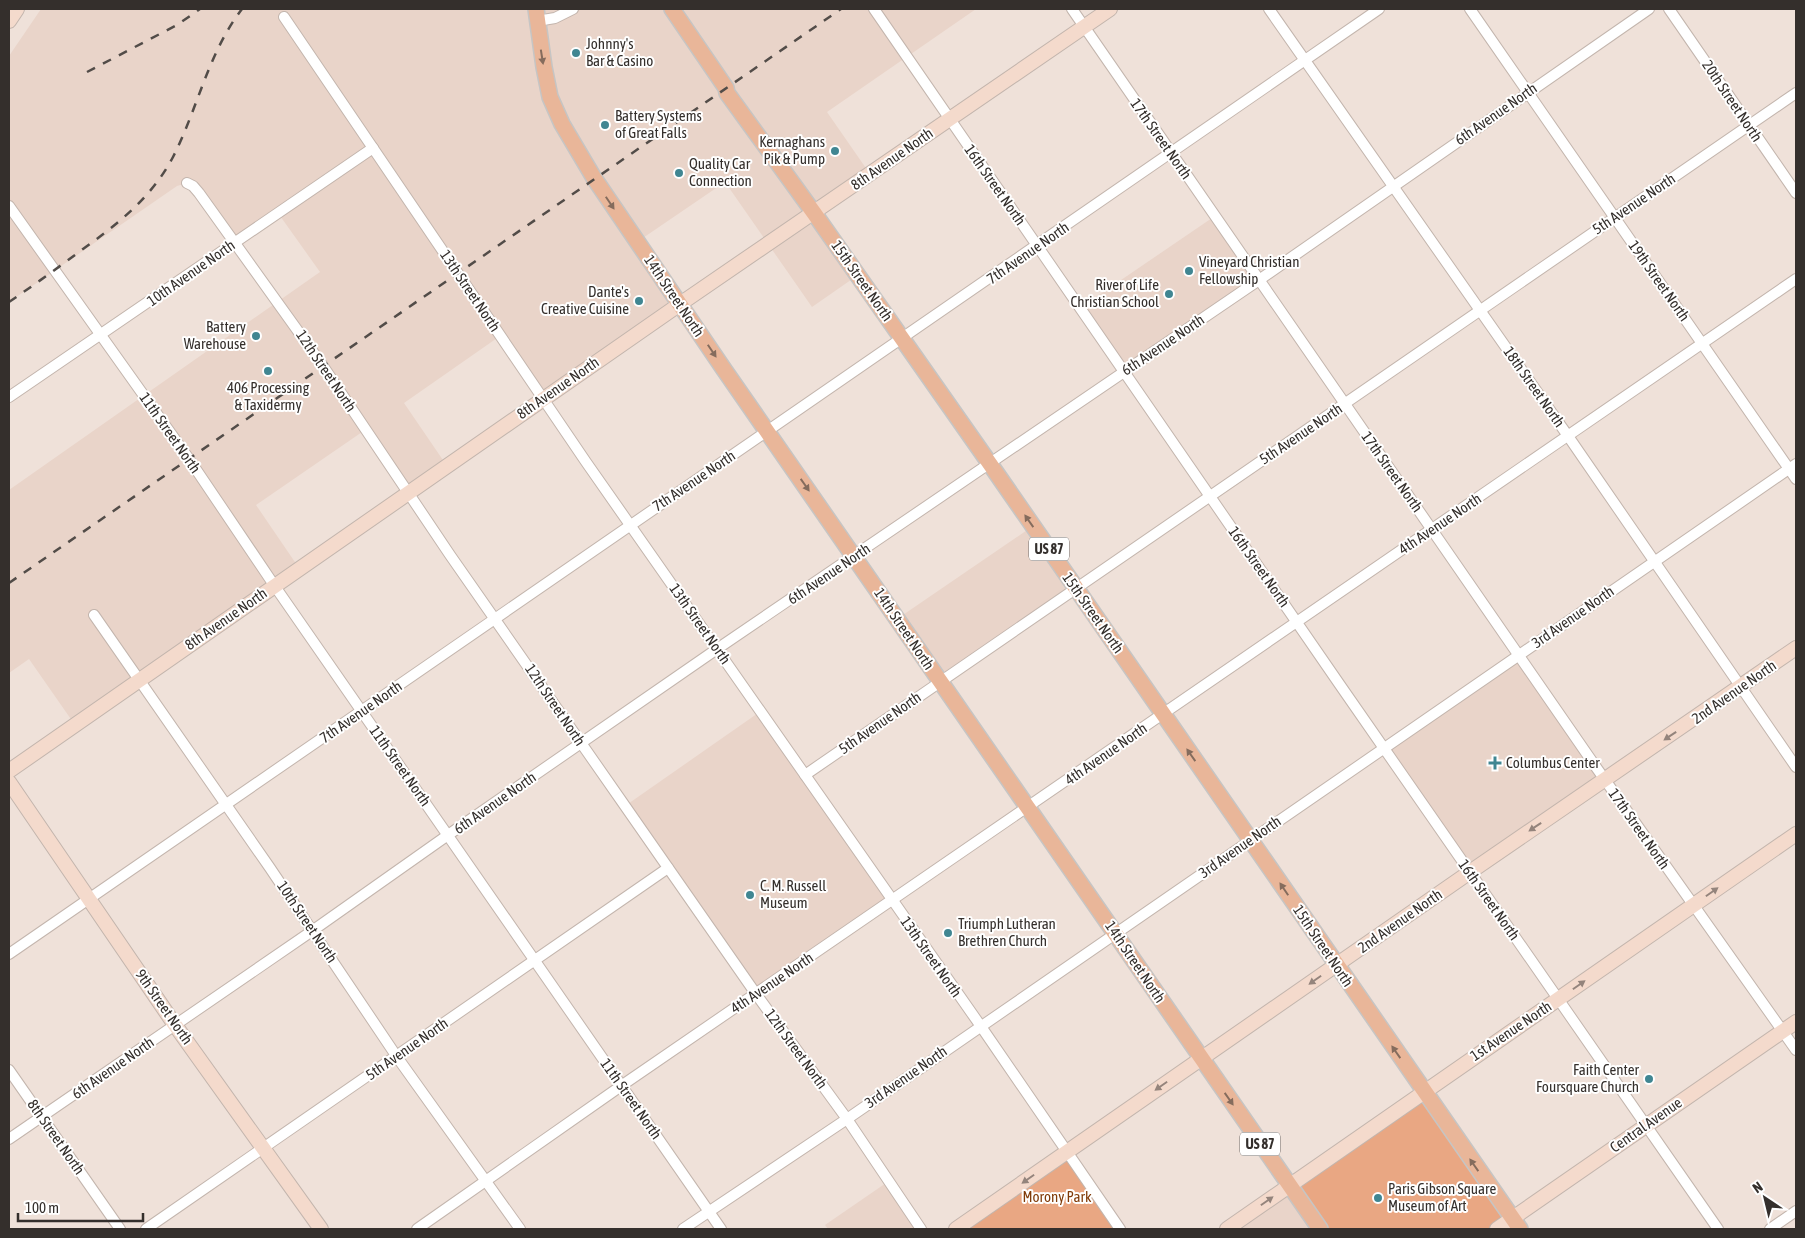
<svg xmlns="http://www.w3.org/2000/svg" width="1805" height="1238" font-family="'Asap Condensed',sans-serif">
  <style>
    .built { fill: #e9d4c9 }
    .green { fill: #e9a783 }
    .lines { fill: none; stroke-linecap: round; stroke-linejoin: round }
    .street-casing { stroke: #c3b5ad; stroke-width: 12 }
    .secondary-casing { stroke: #c3b5ad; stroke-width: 16 }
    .primary-casing { stroke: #c6c5c4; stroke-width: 18 }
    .street { stroke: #fff; stroke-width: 10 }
    .secondary { stroke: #f4dacc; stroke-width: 14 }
    .primary { stroke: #e9b699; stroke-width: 15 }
    .rail { stroke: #524c48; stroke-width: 2.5; stroke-dasharray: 9 9; stroke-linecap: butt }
    .oneway { fill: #856c5d }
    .oneway2 { fill: #94847c }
    .poi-dot { fill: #408692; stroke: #fff; stroke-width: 2 }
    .labels { text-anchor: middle; stroke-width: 4; stroke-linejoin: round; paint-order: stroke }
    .shield { fill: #fff; stroke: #716d6b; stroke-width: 1 }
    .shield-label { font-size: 14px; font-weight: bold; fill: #342f2c }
    .poi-label { font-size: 15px; fill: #342f2c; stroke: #fff; text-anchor: start }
    .street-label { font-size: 15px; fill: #342f2c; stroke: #fff }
    .park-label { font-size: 15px; fill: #803b09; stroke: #fff }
  </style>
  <rect width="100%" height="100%" fill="#efe1d9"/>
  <g class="built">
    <polygon points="41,9 976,9 827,112 870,174 815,213 858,275 812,307 725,182 637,242 680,304 543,399 500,336 404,403 447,466 409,494 365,430 256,505 299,568 75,725 29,659 9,673 9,490 320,272 278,213 235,242 187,183 177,186 9,302 9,56"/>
    <polygon points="1215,216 1259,280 1124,372 1080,308"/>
    <polygon points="1033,526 1076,588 940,682 897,619"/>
    <polygon points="1519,655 1605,780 1470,872 1384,747"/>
    <polygon points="761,711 892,901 756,994 625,806"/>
    <polygon points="889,1181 921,1229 828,1229 825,1225"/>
    <polygon points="1289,1186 1319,1229 1227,1229"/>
  </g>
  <g class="green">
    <polygon points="1423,1092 1512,1219 1497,1229 1319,1229 1289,1186"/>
    <polygon points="1067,1152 1120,1229 956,1229"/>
  </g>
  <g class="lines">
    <g class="street-casing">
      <g id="street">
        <polyline points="874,9 1340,685 1718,1229"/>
        <polyline points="1072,9 1598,770 1796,1050"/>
        <polyline points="1269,9 1568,436 1796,767"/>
        <polyline points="1470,9 1796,479"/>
        <polyline points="1669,9 1796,193"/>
        <polyline points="284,17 586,462 980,1025 1120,1229"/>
        <polyline points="537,21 555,18 573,9"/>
        <polyline points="187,183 193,186 199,193 323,366 450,555 625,806 756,994 847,1119 921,1229"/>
        <polyline points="9,206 189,459 274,585 721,1229"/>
        <polyline points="9,397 373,148"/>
        <polyline points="94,615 270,868 397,1057 520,1229"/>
        <polyline points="805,775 1796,93"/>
        <polyline points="9,954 1379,9"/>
        <polyline points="9,1070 120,1229"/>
        <polyline points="9,1139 312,931 448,835 717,649 1259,280 1649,9"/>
        <polyline points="146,1229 668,868"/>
        <polyline points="417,1229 621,1086 1796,279"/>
        <polyline points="683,1229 847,1119 1796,464"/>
        <polyline points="1770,1229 1796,1211"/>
      </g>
    </g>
    <g class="secondary-casing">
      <g id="secondary">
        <polyline points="9,21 17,9"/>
        <polyline points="9,771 680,304 1110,9"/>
        <polyline points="9,782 175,1025 321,1229"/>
        <polyline points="956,1229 1470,872 1796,648"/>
        <polyline points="1227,1229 1796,834"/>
        <polyline points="1497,1229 1796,1022"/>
      </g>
    </g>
    <g class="primary-casing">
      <g id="primary">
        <polyline points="536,9 544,67 550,97 562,124 594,178 723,368 1320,1229"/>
        <polyline points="672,9 726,88 727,93 814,213 990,464 1520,1229"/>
      </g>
    </g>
    <use href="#street" class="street"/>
    <use href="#secondary" class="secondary"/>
    <use href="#primary" class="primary"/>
    <g class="rail">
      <polyline points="87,72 177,25 200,9"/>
      <path d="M9,302C34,285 59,267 83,249C119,223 152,197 173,157C198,108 208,53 242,9"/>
      <polyline points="9,583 841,9"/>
    </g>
  </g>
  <defs><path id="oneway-solid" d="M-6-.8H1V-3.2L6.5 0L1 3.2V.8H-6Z" transform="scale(1.25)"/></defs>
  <g class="oneway">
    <use href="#oneway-solid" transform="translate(542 57) rotate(81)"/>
    <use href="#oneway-solid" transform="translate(610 203) rotate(56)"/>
    <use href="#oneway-solid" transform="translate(712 351) rotate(56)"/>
    <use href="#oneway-solid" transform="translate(805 485) rotate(55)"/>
    <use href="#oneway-solid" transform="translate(1029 521) rotate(-125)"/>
    <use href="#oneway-solid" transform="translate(1191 755) rotate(-125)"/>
    <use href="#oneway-solid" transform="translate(1284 889) rotate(-124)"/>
    <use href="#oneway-solid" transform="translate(1396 1052) rotate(-125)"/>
    <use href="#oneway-solid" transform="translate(1229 1099) rotate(55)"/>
    <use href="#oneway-solid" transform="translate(1474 1165) rotate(-125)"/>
  </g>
  <g class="oneway2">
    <use href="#oneway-solid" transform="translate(1670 736) rotate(146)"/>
    <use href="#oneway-solid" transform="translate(1535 827) rotate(146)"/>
    <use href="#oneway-solid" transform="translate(1712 892) rotate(-35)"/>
    <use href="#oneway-solid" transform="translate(1315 980) rotate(145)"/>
    <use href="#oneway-solid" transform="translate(1579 985) rotate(-35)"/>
    <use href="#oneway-solid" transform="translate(1161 1086) rotate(145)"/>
    <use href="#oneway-solid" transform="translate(1028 1179) rotate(145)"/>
    <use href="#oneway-solid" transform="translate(1267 1201) rotate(-35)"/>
  </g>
  <g class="poi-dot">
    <circle cx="576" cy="53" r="5"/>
    <circle cx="605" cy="125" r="5"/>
    <circle cx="835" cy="151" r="5"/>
    <circle cx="679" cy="173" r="5"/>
    <circle cx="1189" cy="271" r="5"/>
    <circle cx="1169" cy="294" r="5"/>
    <circle cx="639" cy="301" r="5"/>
    <circle cx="256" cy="336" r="5"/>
    <circle cx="268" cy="371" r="5"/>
    <path d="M1492.5 755.5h5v5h5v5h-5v5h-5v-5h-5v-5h5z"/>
    <circle cx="750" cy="895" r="5"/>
    <circle cx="948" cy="933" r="5"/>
    <circle cx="1649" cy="1079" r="5"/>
    <circle cx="1378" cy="1198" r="5"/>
  </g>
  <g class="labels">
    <g class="shield">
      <rect x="1029" y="537.5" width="40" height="23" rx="4"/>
      <rect x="1240" y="1132.5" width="40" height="23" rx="4"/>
    </g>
    <g class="shield-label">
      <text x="1049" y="554">US 87</text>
      <text x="1260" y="1149">US 87</text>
    </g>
    <g class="poi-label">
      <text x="586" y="49">Johnny's<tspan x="586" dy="17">Bar &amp; Casino</tspan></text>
      <text x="615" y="121">Battery Systems<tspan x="615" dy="17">of Great Falls</tspan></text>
      <text x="825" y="147" text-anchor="end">Kernaghans<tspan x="825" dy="17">Pik &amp; Pump</tspan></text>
      <text x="689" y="169">Quality Car<tspan x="689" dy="17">Connection</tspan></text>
      <text x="1199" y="267">Vineyard Christian<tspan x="1199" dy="17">Fellowship</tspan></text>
      <text x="1159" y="290" text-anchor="end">River of Life<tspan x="1159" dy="17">Christian School</tspan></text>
      <text x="629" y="297" text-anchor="end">Dante's<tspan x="629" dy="17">Creative Cuisine</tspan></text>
      <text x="246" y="332" text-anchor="end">Battery<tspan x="246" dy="17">Warehouse</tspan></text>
      <text x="268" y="393" text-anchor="middle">406 Processing<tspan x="268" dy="17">&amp; Taxidermy</tspan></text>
      <text x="1506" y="768">Columbus Center</text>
      <text x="760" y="891">C. M. Russell<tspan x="760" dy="17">Museum</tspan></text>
      <text x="958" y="929">Triumph Lutheran<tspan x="958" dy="17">Brethren Church</tspan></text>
      <text x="1639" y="1075" text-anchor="end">Faith Center<tspan x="1639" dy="17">Foursquare Church</tspan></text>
      <text x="1388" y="1194">Paris Gibson Square<tspan x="1388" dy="17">Museum of Art</tspan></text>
    </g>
    <g class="street-label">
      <text transform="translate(1732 101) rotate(56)" y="5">20th Street North</text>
      <text transform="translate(1496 114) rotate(-35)" y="5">6th Avenue North</text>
      <text transform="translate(1161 139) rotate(55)" y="5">17th Street North</text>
      <text transform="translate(892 159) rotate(-35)" y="5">8th Avenue North</text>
      <text transform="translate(995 185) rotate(55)" y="5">16th Street North</text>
      <text transform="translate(1634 204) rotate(-34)" y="5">5th Avenue North</text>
      <text transform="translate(1028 253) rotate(-35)" y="5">7th Avenue North</text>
      <text transform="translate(191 273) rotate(-35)" y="5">10th Avenue North</text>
      <text transform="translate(862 281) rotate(55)" y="5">15th Street North</text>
      <text transform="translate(1659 281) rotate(55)" y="5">19th Street North</text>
      <text transform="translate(470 291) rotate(56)" y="5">13th Street North</text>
      <text transform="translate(674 296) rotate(56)" y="5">14th Street North</text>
      <text transform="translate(1163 345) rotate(-34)" y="5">6th Avenue North</text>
      <text transform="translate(326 371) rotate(56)" y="5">12th Street North</text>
      <text transform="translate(1534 387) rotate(55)" y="5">18th Street North</text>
      <text transform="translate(558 388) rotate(-35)" y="5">8th Avenue North</text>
      <text transform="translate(170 433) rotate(55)" y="5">11th Street North</text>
      <text transform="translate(1301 434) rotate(-34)" y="5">5th Avenue North</text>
      <text transform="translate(1392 472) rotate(55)" y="5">17th Street North</text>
      <text transform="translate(694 481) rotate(-34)" y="5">7th Avenue North</text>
      <text transform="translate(1440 524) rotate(-34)" y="5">4th Avenue North</text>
      <text transform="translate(1259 567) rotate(55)" y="5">16th Street North</text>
      <text transform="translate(829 574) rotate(-34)" y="5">6th Avenue North</text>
      <text transform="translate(1093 613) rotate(55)" y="5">15th Street North</text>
      <text transform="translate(1573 617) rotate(-35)" y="5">3rd Avenue North</text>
      <text transform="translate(226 619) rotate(-35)" y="5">8th Avenue North</text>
      <text transform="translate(700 624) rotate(55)" y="5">13th Street North</text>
      <text transform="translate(904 629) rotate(56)" y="5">14th Street North</text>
      <text transform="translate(1734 692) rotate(-35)" y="5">2nd Avenue North</text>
      <text transform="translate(555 705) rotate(56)" y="5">12th Street North</text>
      <text transform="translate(361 712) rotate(-35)" y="5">7th Avenue North</text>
      <text transform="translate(880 723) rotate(-35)" y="5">5th Avenue North</text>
      <text transform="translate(1106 754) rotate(-35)" y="5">4th Avenue North</text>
      <text transform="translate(400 766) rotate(55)" y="5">11th Street North</text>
      <text transform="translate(495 803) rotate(-35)" y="5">6th Avenue North</text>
      <text transform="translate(1639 829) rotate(55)" y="5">17th Street North</text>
      <text transform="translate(1240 847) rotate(-35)" y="5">3rd Avenue North</text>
      <text transform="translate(1489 900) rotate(55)" y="5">16th Street North</text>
      <text transform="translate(1400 921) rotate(-35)" y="5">2nd Avenue North</text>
      <text transform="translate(307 922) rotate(56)" y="5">10th Street North</text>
      <text transform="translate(1323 946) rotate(56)" y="5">15th Street North</text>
      <text transform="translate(931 957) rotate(55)" y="5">13th Street North</text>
      <text transform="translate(1135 962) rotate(56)" y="5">14th Street North</text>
      <text transform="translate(772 983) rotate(-34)" y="5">4th Avenue North</text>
      <text transform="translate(164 1007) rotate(55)" y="5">9th Street North</text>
      <text transform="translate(1511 1031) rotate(-34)" y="5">1st Avenue North</text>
      <text transform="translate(407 1049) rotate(-35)" y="5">5th Avenue North</text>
      <text transform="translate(796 1049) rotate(54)" y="5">12th Street North</text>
      <text transform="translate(113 1068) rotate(-35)" y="5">6th Avenue North</text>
      <text transform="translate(906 1077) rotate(-35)" y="5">3rd Avenue North</text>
      <text transform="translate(631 1099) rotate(55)" y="5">11th Street North</text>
      <text transform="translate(1646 1125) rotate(-35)" y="5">Central Avenue</text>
      <text transform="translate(56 1137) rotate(55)" y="5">8th Street North</text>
    </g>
    <g class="park-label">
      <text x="1057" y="1202">Morony Park</text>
    </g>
  </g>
  <rect width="1805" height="1238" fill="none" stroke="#342f2c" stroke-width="20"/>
  <g transform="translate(1765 1198) rotate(325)" stroke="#ffffff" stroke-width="4" paint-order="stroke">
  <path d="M0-4L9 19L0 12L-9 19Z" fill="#342f2c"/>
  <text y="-8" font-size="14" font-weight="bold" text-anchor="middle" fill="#342f2c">N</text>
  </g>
  <path d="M18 1213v8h125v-8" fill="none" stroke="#342f2c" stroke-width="2.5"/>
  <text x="25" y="1213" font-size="15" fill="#342f2c" stroke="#ffffff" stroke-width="4" paint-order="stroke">100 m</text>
</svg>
